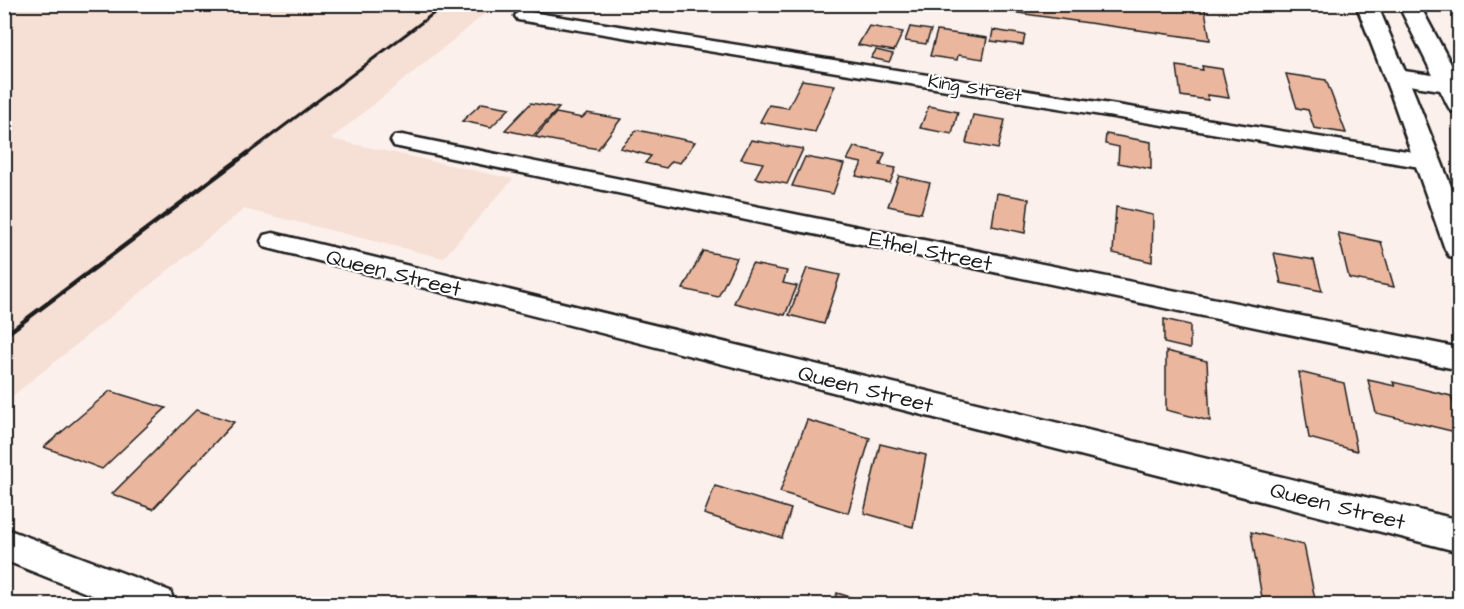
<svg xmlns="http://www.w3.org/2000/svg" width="1464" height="609" font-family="'Architects Daughter',sans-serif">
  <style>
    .built { fill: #f6dfd5 }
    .building { fill: #ebb69e; stroke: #1c1c1c; stroke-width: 1.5 }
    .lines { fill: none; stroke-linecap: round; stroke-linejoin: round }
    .minor-casing { stroke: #1c1c1c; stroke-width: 5 }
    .tertiary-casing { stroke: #1c1c1c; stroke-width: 5 }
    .secondary-casing { stroke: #1c1c1c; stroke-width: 5 }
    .minor { fill: #fff; fill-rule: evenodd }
    .tertiary { fill: #fff; fill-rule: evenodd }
    .secondary { fill: #fff; fill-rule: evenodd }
    .rail-far1 { stroke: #1c1c1c; stroke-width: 3 }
    .rail { stroke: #1c1c1c; stroke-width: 4.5 }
    .labels { text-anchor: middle; stroke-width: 4.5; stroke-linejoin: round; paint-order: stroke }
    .far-street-label { font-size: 18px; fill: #1c1c1c; stroke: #fff }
    .street-label { font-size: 22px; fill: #1c1c1c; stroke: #fff }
  </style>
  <rect width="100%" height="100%" fill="#fbf0ec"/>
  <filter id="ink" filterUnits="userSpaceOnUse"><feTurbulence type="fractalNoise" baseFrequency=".0167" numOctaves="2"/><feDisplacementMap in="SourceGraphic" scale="12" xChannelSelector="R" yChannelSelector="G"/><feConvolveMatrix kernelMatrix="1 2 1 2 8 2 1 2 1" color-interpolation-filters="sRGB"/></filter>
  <g filter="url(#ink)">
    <polygon class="built" points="5,4 496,5 331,139 513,179 443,258 244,209 5,402"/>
    <g class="building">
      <polygon points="953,4 1204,4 1210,40"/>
      <polygon points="869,26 903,32 894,51 858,45"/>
      <polygon points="910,27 931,30 926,44 905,41"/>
      <polygon points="993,30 1025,35 1023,45 991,41"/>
      <polygon points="937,31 987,38 983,59 958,55 957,60 930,56"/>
      <polygon points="876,50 893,54 889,62 871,58"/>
      <polygon points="1177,66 1203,70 1202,66 1222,69 1229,98 1207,95 1208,100 1181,96"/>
      <polygon points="1286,74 1326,80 1346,133 1314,128 1308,110 1297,108"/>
      <polygon points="802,80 835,85 815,132 760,122 769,105 788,108"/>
      <polygon points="482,103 510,108 491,127 462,121"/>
      <polygon points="531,103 559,108 533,136 505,130"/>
      <polygon points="929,106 958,112 952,134 920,128"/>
      <polygon points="556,113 582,118 587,113 621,119 598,149 535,137"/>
      <polygon points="973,115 1005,120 998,149 966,143"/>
      <polygon points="637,130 695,142 680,163 672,161 666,168 645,163 651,156 620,148"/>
      <polygon points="1106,134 1151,142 1151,169 1118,163 1119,147 1105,144"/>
      <polygon points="751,140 803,149 787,184 755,178 763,163 741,159"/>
      <polygon points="854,147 885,153 880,165 896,168 890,183 856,176 862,163 847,160"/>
      <polygon points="805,157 844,164 833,194 792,186"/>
      <polygon points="899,176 930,183 921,213 888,206"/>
      <polygon points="997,193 1029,199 1025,233 992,226"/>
      <polygon points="1116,207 1153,215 1152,262 1113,253"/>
      <polygon points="1338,233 1381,242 1394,287 1349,278"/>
      <polygon points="703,251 737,258 718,297 683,289"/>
      <polygon points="1274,253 1314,260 1322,291 1281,283"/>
      <polygon points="752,264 787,271 783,283 797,286 785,315 734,303"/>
      <polygon points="807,268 840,275 824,324 789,315"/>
      <polygon points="1164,319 1190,325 1190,349 1164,343"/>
      <polygon points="1166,351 1207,361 1210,421 1166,410"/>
      <polygon points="1299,372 1344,383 1357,451 1309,438"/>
      <polygon points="1368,380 1395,386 1393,382 1451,396 1460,421 1460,433 1376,413"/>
      <polygon points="110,391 166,408 102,469 44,447"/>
      <polygon points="196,410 234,422 153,509 112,494"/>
      <polygon points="807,420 870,438 848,513 780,492"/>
      <polygon points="880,444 926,455 913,527 864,513"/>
      <polygon points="715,486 791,509 782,538 704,514"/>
      <polygon points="1251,532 1304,545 1316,604 1263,604"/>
      <polygon points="837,593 873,604 834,604"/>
      <polygon points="690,597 718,604 687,604"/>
    </g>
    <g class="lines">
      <g class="minor-casing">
        <g id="minor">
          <polygon points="524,11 1426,154 1434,156 1437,161 1434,166 1426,168 518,20 515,16 518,12"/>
          <polygon points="402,135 1460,348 1460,370 394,146 391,141 394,136"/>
          <polygon points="273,233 1460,520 1460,552 264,247 261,241 264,235"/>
          <polygon points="4,528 170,591 175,604 114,604 4,560"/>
        </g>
      </g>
      <g class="tertiary-casing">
        <polygon id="tertiary" points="1397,70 1460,79 1460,93 1389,82 1385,77 1389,72"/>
      </g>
      <g class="secondary-casing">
        <g id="secondary">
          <polygon points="1356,4 1377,4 1415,95 1460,209 1460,259 1449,256 1445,249 1391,95"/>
          <polygon points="1398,4 1419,4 1460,81 1460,113 1451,111 1448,106"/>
        </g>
      </g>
      <use href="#minor" class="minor"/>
      <use href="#tertiary" class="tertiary"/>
      <use href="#secondary" class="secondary"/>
      <polyline class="rail-far1" points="247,154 446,4"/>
      <polyline class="rail" points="4,336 249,152"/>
    </g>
  </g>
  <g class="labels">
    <g class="far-street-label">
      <text transform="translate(975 88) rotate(9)" y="6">King Street</text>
    </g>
    <g class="street-label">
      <text transform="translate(931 250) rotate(12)" y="8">Ethel Street</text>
      <text transform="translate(394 272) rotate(14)" y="8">Queen Street</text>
      <text transform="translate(866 388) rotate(14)" y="8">Queen Street</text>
      <text transform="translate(1338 505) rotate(14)" y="8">Queen Street</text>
    </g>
  </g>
  <rect width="1464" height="609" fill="none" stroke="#fff" stroke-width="24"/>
  <rect x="12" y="12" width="1440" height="585" fill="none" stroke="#1c1c1c" stroke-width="2" filter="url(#ink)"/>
</svg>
